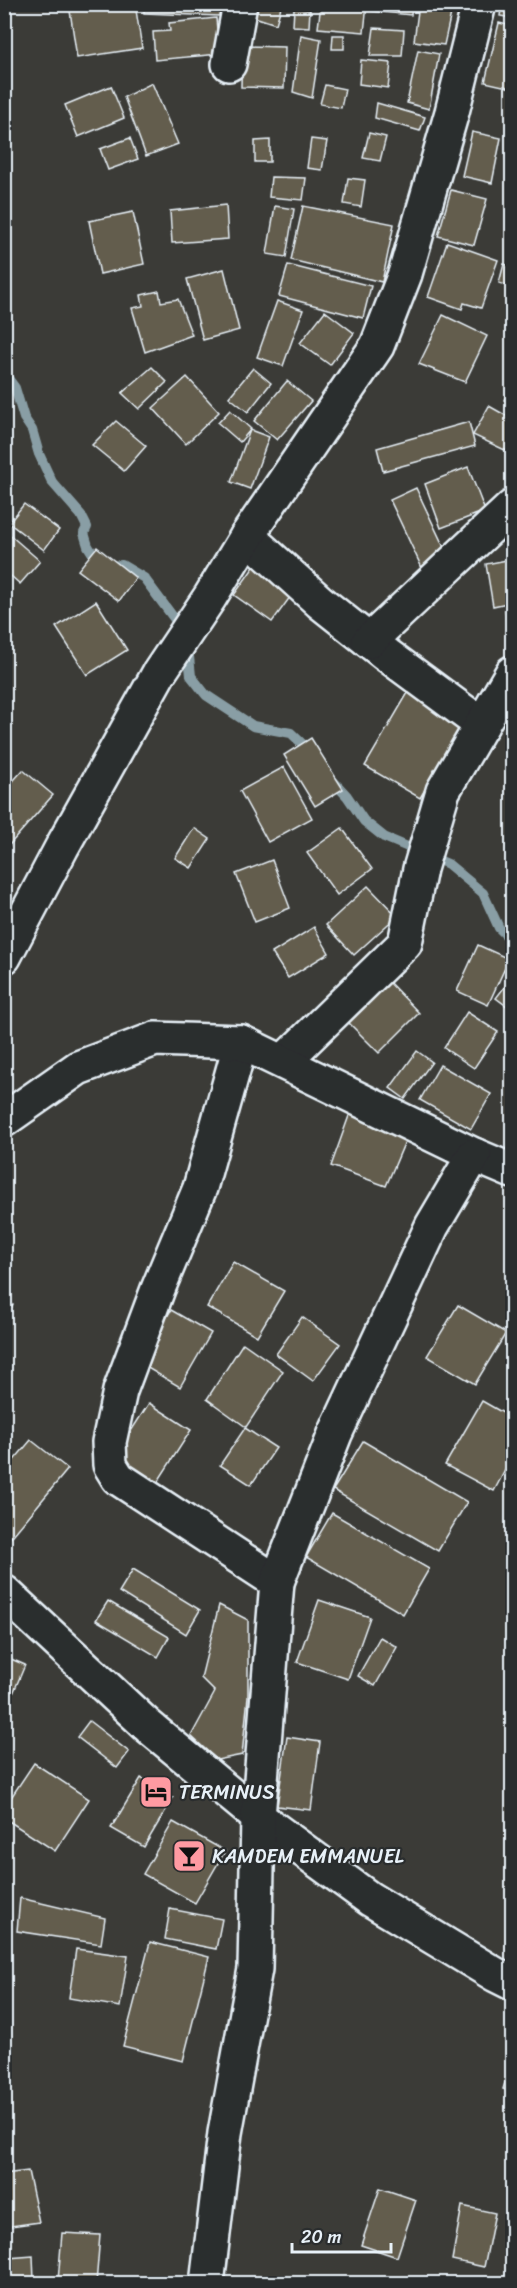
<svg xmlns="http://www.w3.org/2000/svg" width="517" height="2288" font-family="Sriracha,sans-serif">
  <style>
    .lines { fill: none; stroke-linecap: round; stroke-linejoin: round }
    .stream { stroke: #899ea5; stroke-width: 10 }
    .building { fill: #645d4d; stroke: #e8f1f8; stroke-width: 1.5 }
    .street-casing { stroke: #e8f1f8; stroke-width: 38 }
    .street { stroke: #2a2d2e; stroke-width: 33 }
    .labels { text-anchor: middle; stroke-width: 4.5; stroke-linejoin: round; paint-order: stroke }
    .poi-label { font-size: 20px; fill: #e8f1f8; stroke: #2a2d2e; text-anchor: start }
  </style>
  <rect width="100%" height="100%" fill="#3b3b37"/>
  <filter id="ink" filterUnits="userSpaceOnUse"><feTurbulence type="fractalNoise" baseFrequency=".0167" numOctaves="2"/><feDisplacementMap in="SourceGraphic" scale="12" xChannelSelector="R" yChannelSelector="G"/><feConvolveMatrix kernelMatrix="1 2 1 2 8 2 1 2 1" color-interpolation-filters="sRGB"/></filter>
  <g filter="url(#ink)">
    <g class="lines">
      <g class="stream">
        <polyline points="4,373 15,388 24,418 32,430 39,454 52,482 81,515 87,527 84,533 88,546 95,557 108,566 122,565 144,578 182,629"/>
        <polyline points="188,647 191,676 206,695 253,726 291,733 313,754"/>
        <polyline points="333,781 347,796 364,821 384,837 448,864 483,893 499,928 508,937 512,947 509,967 512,976"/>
      </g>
    </g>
    <g class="building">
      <polygon points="69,4 135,4 142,48 77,58"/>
      <polygon points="144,4 220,4 220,16 144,13"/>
      <polygon points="248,4 271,4 281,7 276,24 245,14"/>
      <polygon points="321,4 367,5 364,32 318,28"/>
      <polygon points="374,4 412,4 411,15 373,11"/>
      <polygon points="419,4 453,4 444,45 414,41"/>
      <polygon points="502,4 512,4 512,18 500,16"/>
      <polygon points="294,9 310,10 309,27 293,26"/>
      <polygon points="216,18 219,54 155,60 153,32 170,31 169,23"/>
      <polygon points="499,23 512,26 512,88 485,82"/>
      <polygon points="374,28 404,30 402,56 370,56"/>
      <polygon points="301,35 321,39 312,98 293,92"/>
      <polygon points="333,35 344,35 344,49 332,49"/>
      <polygon points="242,46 285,47 284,88 241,87"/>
      <polygon points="418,50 439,54 429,109 407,103"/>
      <polygon points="361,60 391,63 388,88 359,84"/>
      <polygon points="152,83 178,144 146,156 124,97"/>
      <polygon points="325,85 345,89 341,108 320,104"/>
      <polygon points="111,86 124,118 78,137 65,105"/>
      <polygon points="377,103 425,117 420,131 375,118"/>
      <polygon points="472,132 501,138 492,183 462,176"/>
      <polygon points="369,133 386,137 380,161 363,158"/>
      <rect x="509" y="136" width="3" height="31"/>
      <polygon points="130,138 138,159 108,170 100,149"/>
      <polygon points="311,139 327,141 322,170 307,168"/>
      <polygon points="270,140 270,162 255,162 255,141"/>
      <polygon points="271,177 306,178 303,200 269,197"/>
      <polygon points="348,178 365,180 361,207 344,204"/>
      <polygon points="451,190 487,199 474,245 438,236"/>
      <polygon points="226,205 228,239 172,243 170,211"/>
      <polygon points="275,206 294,209 286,257 267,254"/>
      <polygon points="303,206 394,224 382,282 291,260"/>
      <polygon points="133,212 144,264 100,274 89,221"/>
      <polygon points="447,242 498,260 481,308 464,303 462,309 428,297"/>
      <polygon points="504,264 512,267 512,287 499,283"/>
      <polygon points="288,265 371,286 363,318 279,296"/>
      <polygon points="224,269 239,330 203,340 187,279"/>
      <polygon points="159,291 161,302 178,299 192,335 145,352 132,308 143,306 141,295"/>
      <polygon points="277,301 303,310 283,366 257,357"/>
      <polygon points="325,311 354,333 330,365 300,343"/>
      <polygon points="443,315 487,336 465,382 419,364"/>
      <polygon points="152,367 167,382 139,409 122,393"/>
      <polygon points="253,368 271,383 248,412 229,397"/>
      <polygon points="187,377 219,412 186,444 153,408"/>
      <polygon points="287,381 311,401 277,440 254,421"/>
      <polygon points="509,390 512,392 512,405 504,400"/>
      <polygon points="489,406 512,419 512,447 509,452 473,435"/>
      <polygon points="230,410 251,429 240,442 218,423"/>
      <polygon points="116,421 146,446 124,471 92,445"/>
      <polygon points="469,422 475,446 383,471 377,448"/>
      <polygon points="250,430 269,437 250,489 231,482"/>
      <polygon points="468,467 485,511 441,528 425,484"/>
      <polygon points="416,488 448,556 422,568 390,500"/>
      <polygon points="24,504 59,530 44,550 9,523"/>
      <polygon points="10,535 40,561 20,584 4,570 4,541"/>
      <polygon points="97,547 136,578 119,601 78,570"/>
      <polygon points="512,559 512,602 493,606 486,564"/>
      <polygon points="258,561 296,589 272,622 234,595"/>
      <polygon points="96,601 127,650 87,675 56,627"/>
      <polygon points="512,608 512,658 510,658 505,609"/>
      <polygon points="409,691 464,723 420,798 365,766"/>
      <polygon points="311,738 343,789 315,806 284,755"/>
      <polygon points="284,767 312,818 268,842 240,791"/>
      <polygon points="23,770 53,795 4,851 4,791"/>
      <polygon points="194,828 210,839 191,868 175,858"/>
      <polygon points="342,828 372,869 337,895 307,853"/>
      <polygon points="272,860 290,908 255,922 236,874"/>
      <polygon points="368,886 397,916 354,955 326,925"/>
      <polygon points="314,927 329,953 288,978 272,953"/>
      <polygon points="478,945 509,959 488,1005 457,991"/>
      <polygon points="384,977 419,1013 379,1053 343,1017"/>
      <polygon points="510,980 512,981 512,1010 496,998"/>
      <polygon points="467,1012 498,1032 474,1068 444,1048"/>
      <polygon points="417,1051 432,1062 405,1099 390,1088"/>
      <polygon points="440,1065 491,1094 471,1129 420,1100"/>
      <polygon points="350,1113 406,1139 386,1186 331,1166"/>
      <polygon points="233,1262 284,1291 257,1336 207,1307"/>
      <polygon points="4,1300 13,1305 4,1320"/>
      <polygon points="458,1305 506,1333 475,1384 427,1356"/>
      <polygon points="171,1310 211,1333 180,1387 139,1363"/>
      <polygon points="302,1317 340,1344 313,1381 276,1354"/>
      <polygon points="243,1343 283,1371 246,1427 207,1399"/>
      <polygon points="482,1401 512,1418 512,1457 494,1491 445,1465"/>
      <polygon points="149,1403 191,1430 157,1483 115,1456"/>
      <polygon points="245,1428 276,1448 251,1485 220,1465"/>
      <polygon points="31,1440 68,1469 4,1546 4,1472"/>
      <polygon points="363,1441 467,1502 438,1551 333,1490"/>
      <polygon points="332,1513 429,1569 403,1614 306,1557"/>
      <polygon points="133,1569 200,1610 186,1634 119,1592"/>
      <polygon points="319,1600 370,1617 348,1679 297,1662"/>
      <polygon points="108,1601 169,1637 158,1657 96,1620"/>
      <polygon points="219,1605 248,1620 248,1697 242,1755 217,1760 191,1736 215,1692 201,1678"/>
      <polygon points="380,1637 397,1647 375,1686 358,1676"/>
      <polygon points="4,1656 25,1665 4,1715"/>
      <polygon points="89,1721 129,1752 117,1768 77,1737"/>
      <polygon points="287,1737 320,1742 311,1810 277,1806"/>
      <polygon points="34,1763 89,1799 55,1851 4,1818 4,1808"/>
      <polygon points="141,1778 173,1798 144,1847 111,1828"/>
      <polygon points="173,1822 225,1851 195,1903 143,1874"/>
      <polygon points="20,1898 105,1918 101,1944 17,1931"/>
      <polygon points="170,1909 222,1919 216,1949 165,1939"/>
      <polygon points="150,1942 209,1957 183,2061 123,2046"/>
      <polygon points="76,1949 128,1956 120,2007 69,1998"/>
      <polygon points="4,2037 9,2037 11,2106 4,2107"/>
      <polygon points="512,2060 512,2092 503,2089"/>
      <polygon points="28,2171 39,2222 4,2227 4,2174"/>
      <polygon points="380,2188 416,2200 397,2257 361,2245"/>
      <polygon points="462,2206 495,2213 484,2267 452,2260"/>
      <polygon points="62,2233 100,2235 96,2284 58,2281"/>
      <polygon points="33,2256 34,2281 10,2283 8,2258"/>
    </g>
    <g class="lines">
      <g class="street-casing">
        <g id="street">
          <polyline points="229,64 240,4"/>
          <polyline points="247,536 320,602 387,655 482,725"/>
          <polyline points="369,641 512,507"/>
          <polyline points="4,957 62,847 159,673 210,597 247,536 377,346 405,274 452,112 479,4"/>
          <polyline points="241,1042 200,1188 158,1289 120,1391 109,1442 110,1465 118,1478 277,1582"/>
          <polyline points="284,1061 405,943 420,869 443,791 512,673"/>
          <polyline points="4,1120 78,1068 155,1039 241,1042 474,1155 512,1171"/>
          <polyline points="4,1592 148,1726 258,1817 370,1899 496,1975 512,1983"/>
          <polyline points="207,2284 225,2133 255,1969 258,1817 277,1582 335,1434 432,1226 474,1155"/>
        </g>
      </g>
      <use href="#street" class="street"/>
    </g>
  </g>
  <defs>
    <g id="hotel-square" transform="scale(1.725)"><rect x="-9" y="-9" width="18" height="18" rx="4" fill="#ff9aa2" stroke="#2a2d2e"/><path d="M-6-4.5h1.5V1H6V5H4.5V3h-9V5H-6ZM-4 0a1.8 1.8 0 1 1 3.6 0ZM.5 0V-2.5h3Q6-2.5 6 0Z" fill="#111"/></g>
    <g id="bar-square" transform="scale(1.725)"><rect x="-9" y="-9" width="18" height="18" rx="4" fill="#ff9aa2" stroke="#2a2d2e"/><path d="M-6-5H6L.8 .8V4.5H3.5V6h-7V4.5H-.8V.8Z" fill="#111"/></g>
  </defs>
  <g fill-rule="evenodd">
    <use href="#hotel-square" x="156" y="1792"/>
    <use href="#bar-square" x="189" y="1856"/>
  </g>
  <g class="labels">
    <g class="poi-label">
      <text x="179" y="1799">TERMINUS</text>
      <text x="212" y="1863">KAMDEM EMMANUEL</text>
    </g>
  </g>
  <rect width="517" height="2288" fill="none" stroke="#2a2d2e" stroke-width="24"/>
  <rect x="12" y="12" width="493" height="2264" fill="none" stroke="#e8f1f8" stroke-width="2" filter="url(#ink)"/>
  <path d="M292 2243v9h99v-9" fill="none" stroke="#e8f1f8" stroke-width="3"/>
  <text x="301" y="2243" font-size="18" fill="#e8f1f8" stroke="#2a2d2e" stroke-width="4.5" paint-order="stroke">20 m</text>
</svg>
